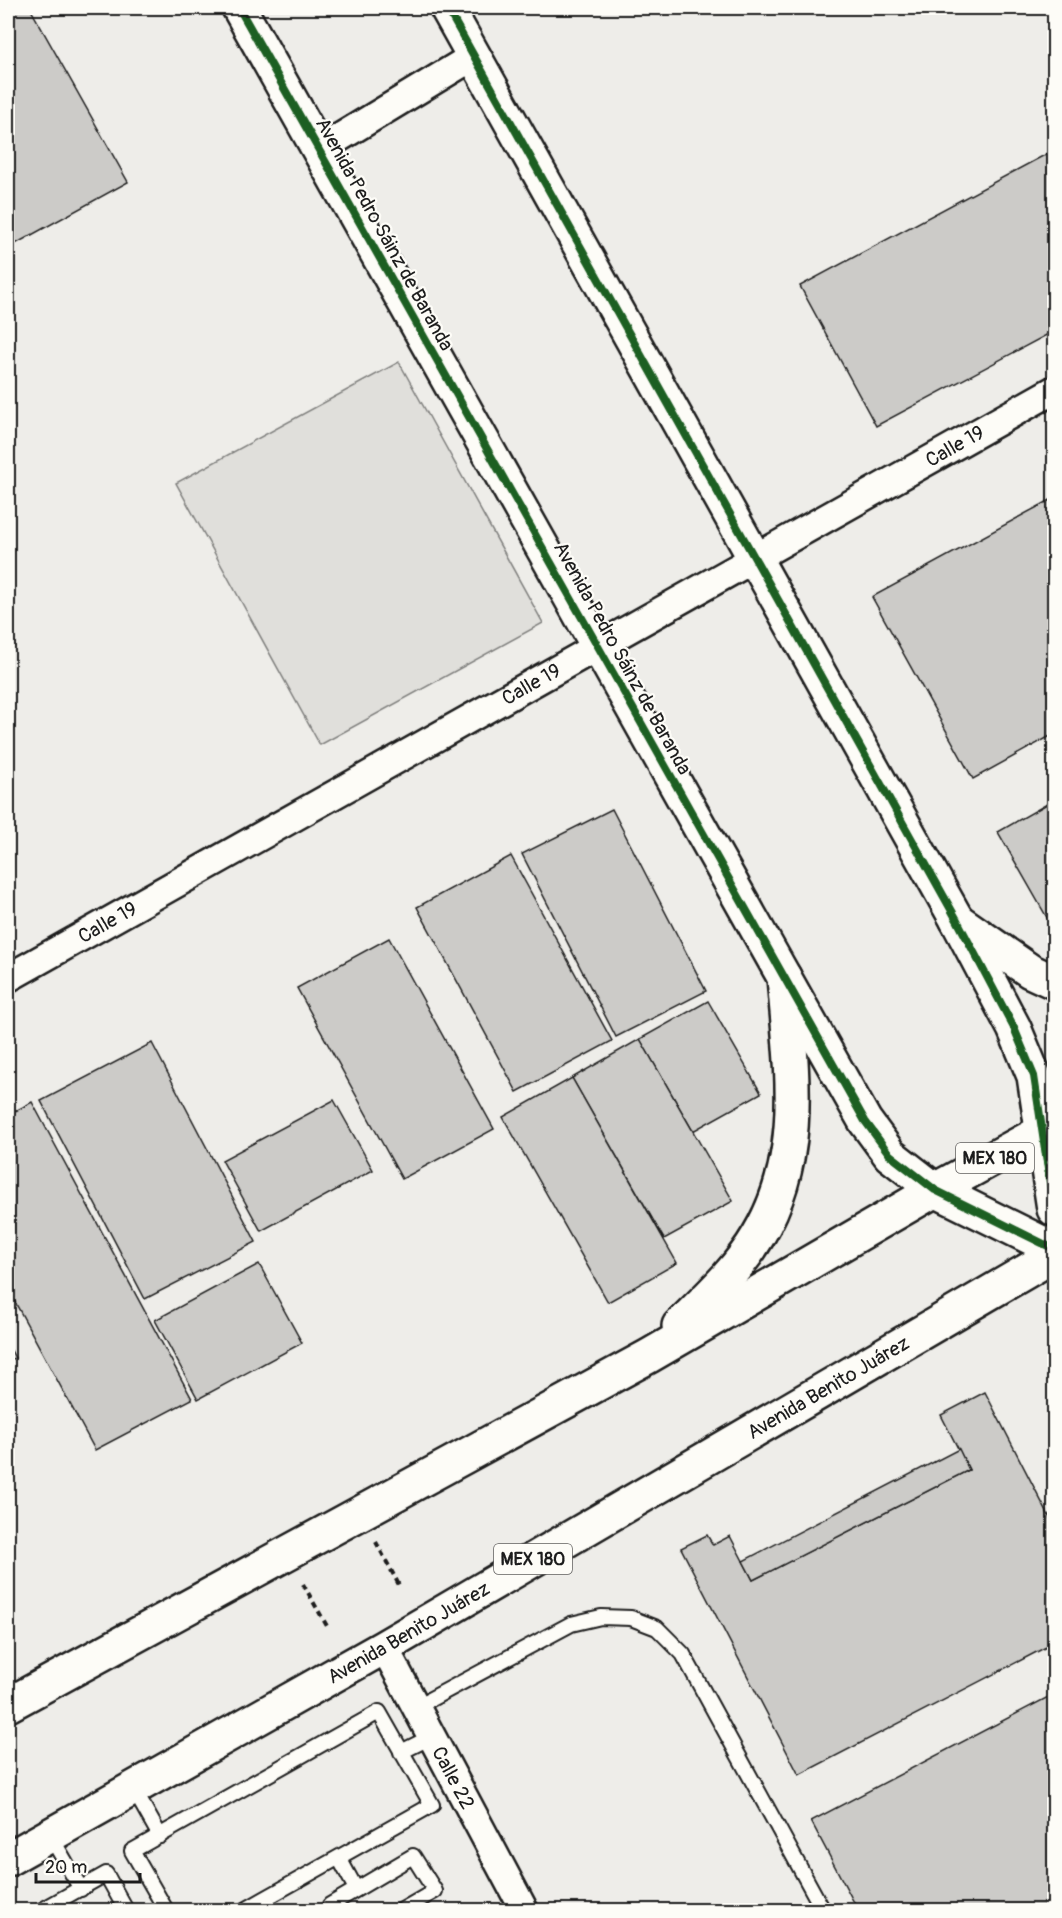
<svg xmlns="http://www.w3.org/2000/svg" width="1062" height="1918" font-family="Pangolin,sans-serif">
  <style>
    .built { fill: #eeede9 }
    .green { fill: #e0dfdb; stroke: #7e7e7c; stroke-width: 1.5 }
    .building { fill: #cccbc8; stroke: #1c1c1c; stroke-width: 1.5 }
    .lines { fill: none; stroke-linecap: round; stroke-linejoin: round }
    .lane-casing { stroke: #1c1c1c; stroke-width: 18 }
    .street-casing { stroke: #1c1c1c; stroke-width: 32 }
    .secondary-casing { stroke: #1c1c1c; stroke-width: 38 }
    .primary-casing { stroke: #1c1c1c; stroke-width: 38 }
    .path { stroke: #1c1c1c; stroke-width: 4; stroke-dasharray: 6 4.5; stroke-linecap: butt }
    .lane { stroke: #fdfcf7; stroke-width: 14 }
    .street { stroke: #fdfcf7; stroke-width: 27 }
    .secondary { stroke: #fdfcf7; stroke-width: 33 }
    .primary { stroke: #fdfcf7; stroke-width: 33 }
    .cycleway-casing { stroke: #fdfcf7; stroke-width: 11 }
    .cycleway { stroke: #1b5e20; stroke-width: 8 }
    .labels { text-anchor: middle; stroke-width: 4.5; stroke-linejoin: round; paint-order: stroke }
    .shield { fill: #fdfcf7; stroke: #605f5e; stroke-width: 1.5 }
    .shield-label { font-size: 18px; font-weight: bold; fill: #1c1c1c }
    .street-label { font-size: 20px; fill: #1c1c1c; stroke: #fdfcf7 }
  </style>
  <rect width="100%" height="100%" fill="#fdfcf7"/>
  <filter id="ink" filterUnits="userSpaceOnUse"><feTurbulence type="fractalNoise" baseFrequency=".0167" numOctaves="2"/><feDisplacementMap in="SourceGraphic" scale="12" xChannelSelector="R" yChannelSelector="G"/><feConvolveMatrix kernelMatrix="1 2 1 2 8 2 1 2 1" color-interpolation-filters="sRGB"/></filter>
  <g filter="url(#ink)">
    <rect class="built" x="8" y="8" width="1046" height="1902"/>
    <polygon class="green" points="399,362 543,623 320,745 176,483"/>
    <g class="building">
      <polygon points="8,8 30,8 128,182 8,248"/>
      <polygon points="1054,150 1054,331 876,426 800,286"/>
      <polygon points="1054,498 1054,734 973,779 872,597"/>
      <polygon points="1054,800 1054,928 1053,928 998,832"/>
      <polygon points="612,809 706,991 616,1037 522,854"/>
      <polygon points="511,856 612,1041 517,1092 417,907"/>
      <polygon points="389,938 494,1129 402,1179 297,988"/>
      <polygon points="708,1001 761,1093 693,1131 640,1039"/>
      <polygon points="640,1039 733,1201 664,1239 572,1078"/>
      <polygon points="152,1043 256,1242 145,1299 41,1101"/>
      <polygon points="572,1078 677,1263 608,1302 503,1117"/>
      <polygon points="334,1100 373,1170 261,1231 222,1160"/>
      <polygon points="32,1102 192,1399 95,1450 8,1289 8,1115"/>
      <polygon points="259,1264 302,1343 198,1399 155,1320"/>
      <polygon points="8,1345 15,1358 8,1361"/>
      <polygon points="985,1392 1054,1526 1054,1643 799,1775 681,1548 707,1535 713,1545 730,1536 753,1580 969,1470 941,1415"/>
      <polygon points="959,1449 969,1470 753,1580 743,1561"/>
      <polygon points="1054,1694 1054,1910 858,1910 811,1821"/>
    </g>
    <g class="lines">
      <g class="lane-casing">
        <g id="lane">
          <polyline points="416,1707 571,1624 601,1617 631,1618 657,1628 683,1654 823,1910"/>
          <polyline points="401,1752 431,1737"/>
          <polyline points="133,1788 160,1836"/>
          <polyline points="50,1835 81,1889"/>
          <polyline points="339,1858 356,1889"/>
          <polyline points="42,1910 106,1874 126,1910"/>
          <polyline points="166,1910 132,1851 379,1712 432,1805 245,1910"/>
          <polyline points="334,1910 330,1905 413,1856 435,1891 402,1910"/>
        </g>
      </g>
      <g class="street-casing">
        <g id="street">
          <polyline points="319,150 474,56"/>
          <path id="s1" d="M8,978L1054,390"/>
          <path id="s2" d="M384,1647L524,1910"/>
        </g>
      </g>
      <g class="secondary-casing">
        <g id="secondary">
          <polyline points="239,8 865,1121 890,1155 935,1190 1054,1249"/>
          <polyline points="447,8 957,920 1014,1028 1034,1076 1054,1209"/>
        </g>
      </g>
      <g class="primary-casing">
        <g id="primary">
          <polyline points="957,920 1030,971 1054,982"/>
          <path d="M679,1326C707,1298 738,1270 758,1236C807,1155 791,1066 784,977"/>
          <polyline points="8,1705 649,1356 935,1190 1054,1125"/>
          <path id="s3" d="M8,1859L384,1647L1054,1255"/>
        </g>
      </g>
      <g class="path">
        <polyline points="376,1542 399,1585"/>
        <polyline points="303,1584 327,1626"/>
      </g>
      <use href="#lane" class="lane"/>
      <use href="#street" class="street"/>
      <use href="#secondary" class="secondary"/>
      <use href="#primary" class="primary"/>
      <g class="cycleway-casing">
        <g id="cycleway">
          <polyline points="239,8 865,1121 890,1155 935,1190 1054,1249"/>
          <polyline points="447,8 957,920 1014,1028 1034,1076 1054,1209"/>
        </g>
      </g>
      <use href="#cycleway" class="cycleway"/>
    </g>
  </g>
  <g class="labels">
    <g class="shield">
      <rect x="956" y="1143" width="78" height="30" rx="4.5"/>
      <rect x="494" y="1544" width="78" height="30" rx="4.5"/>
    </g>
    <g class="shield-label">
      <text x="995" y="1164">MEX 180</text>
      <text x="533" y="1565">MEX 180</text>
    </g>
    <g class="street-label">
      <text transform="translate(385 234) rotate(61)" y="7">Avenida Pedro Sáinz de Baranda</text>
      <text dy="7" stroke="none"><textPath href="#s1" startOffset="1086">Calle 19</textPath></text>
      <text transform="translate(623 658) rotate(61)" y="7">Avenida Pedro Sáinz de Baranda</text>
      <text dy="7" stroke="none"><textPath href="#s1" startOffset="600">Calle 19</textPath></text>
      <text dy="7" stroke="none"><textPath href="#s1" startOffset="114">Calle 19</textPath></text>
      <text dy="7" stroke="none"><textPath href="#s3" startOffset="946">Avenida Benito Juárez</textPath></text>
      <text dy="7" stroke="none"><textPath href="#s3" startOffset="460">Avenida Benito Juárez</textPath></text>
      <text dy="7" stroke="none"><textPath href="#s2" startOffset="148">Calle 22</textPath></text>
    </g>
  </g>
  <rect width="1062" height="1918" fill="none" stroke="#fdfcf7" stroke-width="30"/>
  <rect x="15" y="15" width="1032" height="1888" fill="none" stroke="#1c1c1c" stroke-width="2" filter="url(#ink)"/>
  <path d="M36 1873v9h104v-9" fill="none" stroke="#1c1c1c" stroke-width="3"/>
  <text x="45" y="1873" font-size="18" fill="#1c1c1c" stroke="#fdfcf7" stroke-width="4.5" paint-order="stroke">20 m</text>
</svg>
